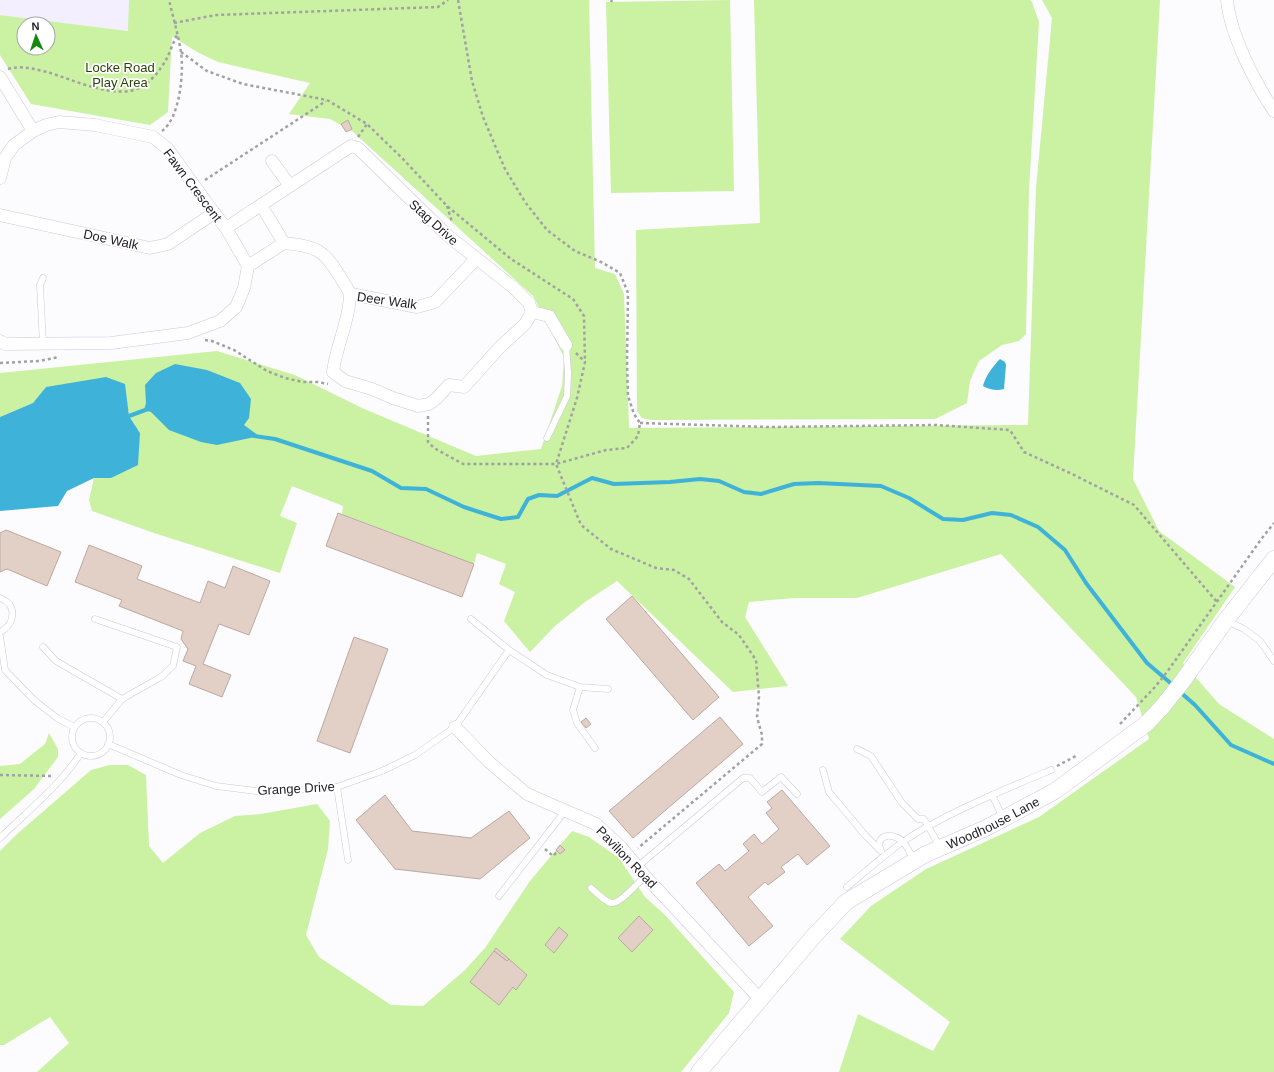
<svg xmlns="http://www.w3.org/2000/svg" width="1274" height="1072" font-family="Arial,sans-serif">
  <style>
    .built { fill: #f4efff }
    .green { fill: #caf2a2; fill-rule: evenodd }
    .water { fill: #3fb2d9 }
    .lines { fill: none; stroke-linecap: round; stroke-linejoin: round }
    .stream { stroke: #3fb2d9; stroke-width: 4 }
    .building { fill: #e2cfc6; stroke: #bca9a0 }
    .lane-casing { stroke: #cec8da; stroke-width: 7 }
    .street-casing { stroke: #cec8da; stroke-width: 13 }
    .secondary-casing { stroke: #cec8da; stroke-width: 17 }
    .path { stroke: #a2a1a5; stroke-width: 2.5; stroke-dasharray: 3 3; stroke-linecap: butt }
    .lane { stroke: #fff; stroke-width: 6 }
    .street { stroke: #fff; stroke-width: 12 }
    .secondary { stroke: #fff; stroke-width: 16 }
    .labels { text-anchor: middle; stroke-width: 3.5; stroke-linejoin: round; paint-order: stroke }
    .park-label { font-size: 13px; fill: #2b4308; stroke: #fff }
    .street-label { font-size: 13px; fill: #232027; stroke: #fff }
  </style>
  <rect width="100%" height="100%" fill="#fcfbfe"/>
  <polygon class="built" points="0,0 129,0 129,31 0,15"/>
  <g class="green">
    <path d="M129,0H589L595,268L615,274L624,294L629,428L1028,425L1036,188L1052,18L1042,0H1160L1133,479L1159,531L1235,587L1183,663L1219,704L1274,739V1072H839L858,1014L933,1051L950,1022L840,939L871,906L926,869L1039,817L1149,739L1136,697L1001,554L857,598H795L749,602L745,617L788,686L733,692L617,581L585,602L555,626L530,652L504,621L515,592L499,584L506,564L477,553L474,564L342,514L343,506L292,486L280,516L297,523L280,573L154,533L92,511L89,500L94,478H111L140,433L129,416L124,384L46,387L33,403L0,417V373L217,351L295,375L362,408L476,456L541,449L562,386L564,357L533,296L352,131L330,119L289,114L310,83L218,62L197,52L172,36L168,112L150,125L31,104L0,55V15L128,31ZM24,24H48V48H24Z"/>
    <polygon points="730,0 734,191 611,193 606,2"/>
    <polygon points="754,0 1030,0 1032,2 1039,22 1029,190 1026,334 1019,341 1002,345 979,361 970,381 967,403 935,419 652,420 642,418 637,411 636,230 760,223"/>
    <polygon points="49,733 58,749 58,757 34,789 0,819 0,766 20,764 45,744"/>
    <polygon points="110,765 128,765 146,775 149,846 163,863 200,833 235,816 261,814 317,804 330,821 328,849 306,935 319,957 391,1005 423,1006 464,971 485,948 530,881 572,831 589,837 619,858 645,897 665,915 734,992 729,1013 681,1072 37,1072 69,1043 50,1017 4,1045 0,1045 0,851 16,835 91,770"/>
  </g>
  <g class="water">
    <path d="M1000,359L1005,362L1006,365L1004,389C997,391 990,390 983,386C985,377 993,366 1000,359Z"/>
    <polygon points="175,364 207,370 240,383 251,399 249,418 244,425 259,436 217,445 201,442 169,430 151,412 144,410 146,403 145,385 156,373"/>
    <polygon points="106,377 125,384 129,416 140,433 138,465 111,478 94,478 67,491 58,506 0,511 0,417 33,403 46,387"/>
  </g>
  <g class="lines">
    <g class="stream">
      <polyline points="129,416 148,409"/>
      <polyline points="254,436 275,439 372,471 401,488 426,489 464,507 501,519 518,517 528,499 539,495 557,496 592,478 614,484 670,482 700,479 719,481 744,492 761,494 794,484 818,483 881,486 909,498 943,519 963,520 992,513 1011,515 1038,527 1065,550 1086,583 1147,663 1174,686"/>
      <polyline points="1179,691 1195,705 1231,745 1274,764"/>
    </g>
  </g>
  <g class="building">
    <polygon points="348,120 352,129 346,132 341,124"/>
    <polygon points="338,513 474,564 462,597 326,546"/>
    <polygon points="6,530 61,552 47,586 7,569 0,572 0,533"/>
    <polygon points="89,545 142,566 137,579 200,603 208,581 225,588 233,566 270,581 249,635 219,624 203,664 231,675 222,697 189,684 196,666 183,661 188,649 181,639 183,631 119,606 122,600 75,582"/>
    <polygon points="632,596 719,697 693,720 606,619"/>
    <polygon points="354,637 388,649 350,753 317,741"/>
    <polygon points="720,717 743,744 633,838 609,811"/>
    <polygon points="586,718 591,724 586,728 581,722"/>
    <polygon points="782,790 830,846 807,865 798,854 781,867 785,872 768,885 765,882 748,897 773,926 749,946 696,883 719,864 725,871 749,851 743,844 754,834 762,844 779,829 766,813 772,808 767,802"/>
    <polygon points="385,795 412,831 471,838 509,811 530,838 480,879 395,869 356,820"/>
    <polygon points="560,845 565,850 560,854 556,850"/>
    <polygon points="639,916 653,930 632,952 618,938"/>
    <polygon points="559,927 568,935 554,953 545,945"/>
    <polygon points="496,948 509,959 507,961 494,951"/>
    <polygon points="494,951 507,961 509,959 527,975 516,990 513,987 499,1005 470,982"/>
  </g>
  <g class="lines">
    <g class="lane-casing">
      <g id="lane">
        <polyline points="43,278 40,285 43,344"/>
        <polyline points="547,438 567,396 568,373 566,345"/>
        <path d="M0,598C18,604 15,625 0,632"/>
        <polyline points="95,619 177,647 173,666 161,677 122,699 103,722"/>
        <polyline points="471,619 509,650 547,675 580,687 608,689"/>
        <polyline points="1227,621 1244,629 1260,641 1274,661"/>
        <polyline points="0,636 5,670 34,700 57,718 74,727"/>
        <polyline points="43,647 56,661 122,699"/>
        <polyline points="580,687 573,710 577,723 595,748"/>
        <circle cx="91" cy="737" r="19"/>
        <polyline points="108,744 181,775 216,786 256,791 280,791 337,787 382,771 415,755 455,727 509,650"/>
        <polyline points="857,749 871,756 902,803 918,819 924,819 940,847"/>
        <polyline points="823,770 829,792 865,835 880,850"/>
        <polyline points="337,787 348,860"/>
        <polyline points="992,795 1003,818"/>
        <path d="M0,838C28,811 60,785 81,753"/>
        <path d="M881,851C874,836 891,831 902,841C907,845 910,854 914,860"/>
        <polyline points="637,867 743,778 750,778 762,792 781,777 797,794"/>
        <path d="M847,887C871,867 895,845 923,829C964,806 1008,788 1051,770"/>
        <path d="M591,888C597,893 604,901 611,903C619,905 639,882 645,876"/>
        <polyline points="499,896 565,811"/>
      </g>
    </g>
    <g class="street-casing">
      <g id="street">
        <path d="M1227,0C1230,34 1255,83 1274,111"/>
        <polyline points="0,77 33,131"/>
        <polyline points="272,161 290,186"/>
        <polyline points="0,178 5,158 14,145 33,131 46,125 59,122 95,125 153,137 168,149 214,213 226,228"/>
        <polyline points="261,205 351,146 358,148 447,235 514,288 529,303 532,312 549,316 566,345"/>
        <polygon points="261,205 284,243 248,266 226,228"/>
        <polyline points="0,215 150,248 168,244 214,213"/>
        <path d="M284,243C318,246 325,251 342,280C345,285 350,291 350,296C349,322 336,346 333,372L345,381L372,389L393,398L418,406L429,404L437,398L449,385L464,387L500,347L525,324L532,312"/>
        <polyline points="351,294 417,307 435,302 476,259"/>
        <polyline points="0,341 5,344 111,343 188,333 220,321 236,307 244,288 248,266"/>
        <polyline points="455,727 489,762 527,794 596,824 621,847 645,876 760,999"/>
      </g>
    </g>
    <g class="secondary-casing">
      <g id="secondary">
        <path id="s1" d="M699,1072L813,937L846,902L926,854L986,828L1055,791L1146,724L1163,706L1182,682L1226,620L1274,559"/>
      </g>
    </g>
    <g class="path">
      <polyline points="611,2 612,0"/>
      <polyline points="174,23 216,15 438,7 448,0"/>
      <polyline points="181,52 207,71 243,84 327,100 367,124 403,159 447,206 511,259 573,299 584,316 585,361"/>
      <path d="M8,69C21,65 34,69 47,72C72,79 116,101 141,87C151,82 160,70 166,60C170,52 173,43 177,35"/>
      <path d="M162,131C180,118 184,72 181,52C178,34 173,17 169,0"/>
      <polyline points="358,137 367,124"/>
      <polyline points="205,180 326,101"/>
      <polyline points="447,206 452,222"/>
      <polyline points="205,340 212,341 234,350 267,371 285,378 303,382 318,382 328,384"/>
      <polyline points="576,353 585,362 577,398 556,464 581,525 611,549 656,568 674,570 689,579 722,622 739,635 756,660 759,697 757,717 762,735 762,744 638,848"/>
      <polyline points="0,363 39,361 59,357"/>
      <polyline points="428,416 428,442 434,448 463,464 556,464 606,450 627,448 638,436 640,423 634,414 628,396 627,360 628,293 620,273 601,262 575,251 547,230 525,202 505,169 483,117 472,81 458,0"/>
      <polyline points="640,423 769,427 936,425 1010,430 1024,452 1070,473 1134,505 1217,602"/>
      <polyline points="1120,724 1155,687 1167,672 1262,538 1274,523"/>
      <polyline points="1057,766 1076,756"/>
      <polyline points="0,775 53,776"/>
      <polyline points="545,849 553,856 557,852"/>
    </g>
    <use href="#lane" class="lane"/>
    <use href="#street" class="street"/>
    <use href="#secondary" class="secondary"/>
  </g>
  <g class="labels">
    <g class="park-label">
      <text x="120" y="72">Locke Road<tspan x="120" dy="15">Play Area</tspan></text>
    </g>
    <g class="street-label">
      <text transform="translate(193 185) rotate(53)" y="5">Fawn Crescent</text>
      <text transform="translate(434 222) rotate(42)" y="5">Stag Drive</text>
      <text transform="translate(111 239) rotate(12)" y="5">Doe Walk</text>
      <text transform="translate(387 300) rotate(8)" y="5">Deer Walk</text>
      <text transform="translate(296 788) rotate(-3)" y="5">Grange Drive</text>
      <text dy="5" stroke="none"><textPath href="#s1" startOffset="392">Woodhouse Lane</textPath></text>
      <text transform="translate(627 857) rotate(46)" y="5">Pavilion Road</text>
    </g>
  </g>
  <g transform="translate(36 36) rotate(357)"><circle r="19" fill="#ffffff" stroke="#a7a6a9"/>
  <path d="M0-3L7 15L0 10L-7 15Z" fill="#158a0f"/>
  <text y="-6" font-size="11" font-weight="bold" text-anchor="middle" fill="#232027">N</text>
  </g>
</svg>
